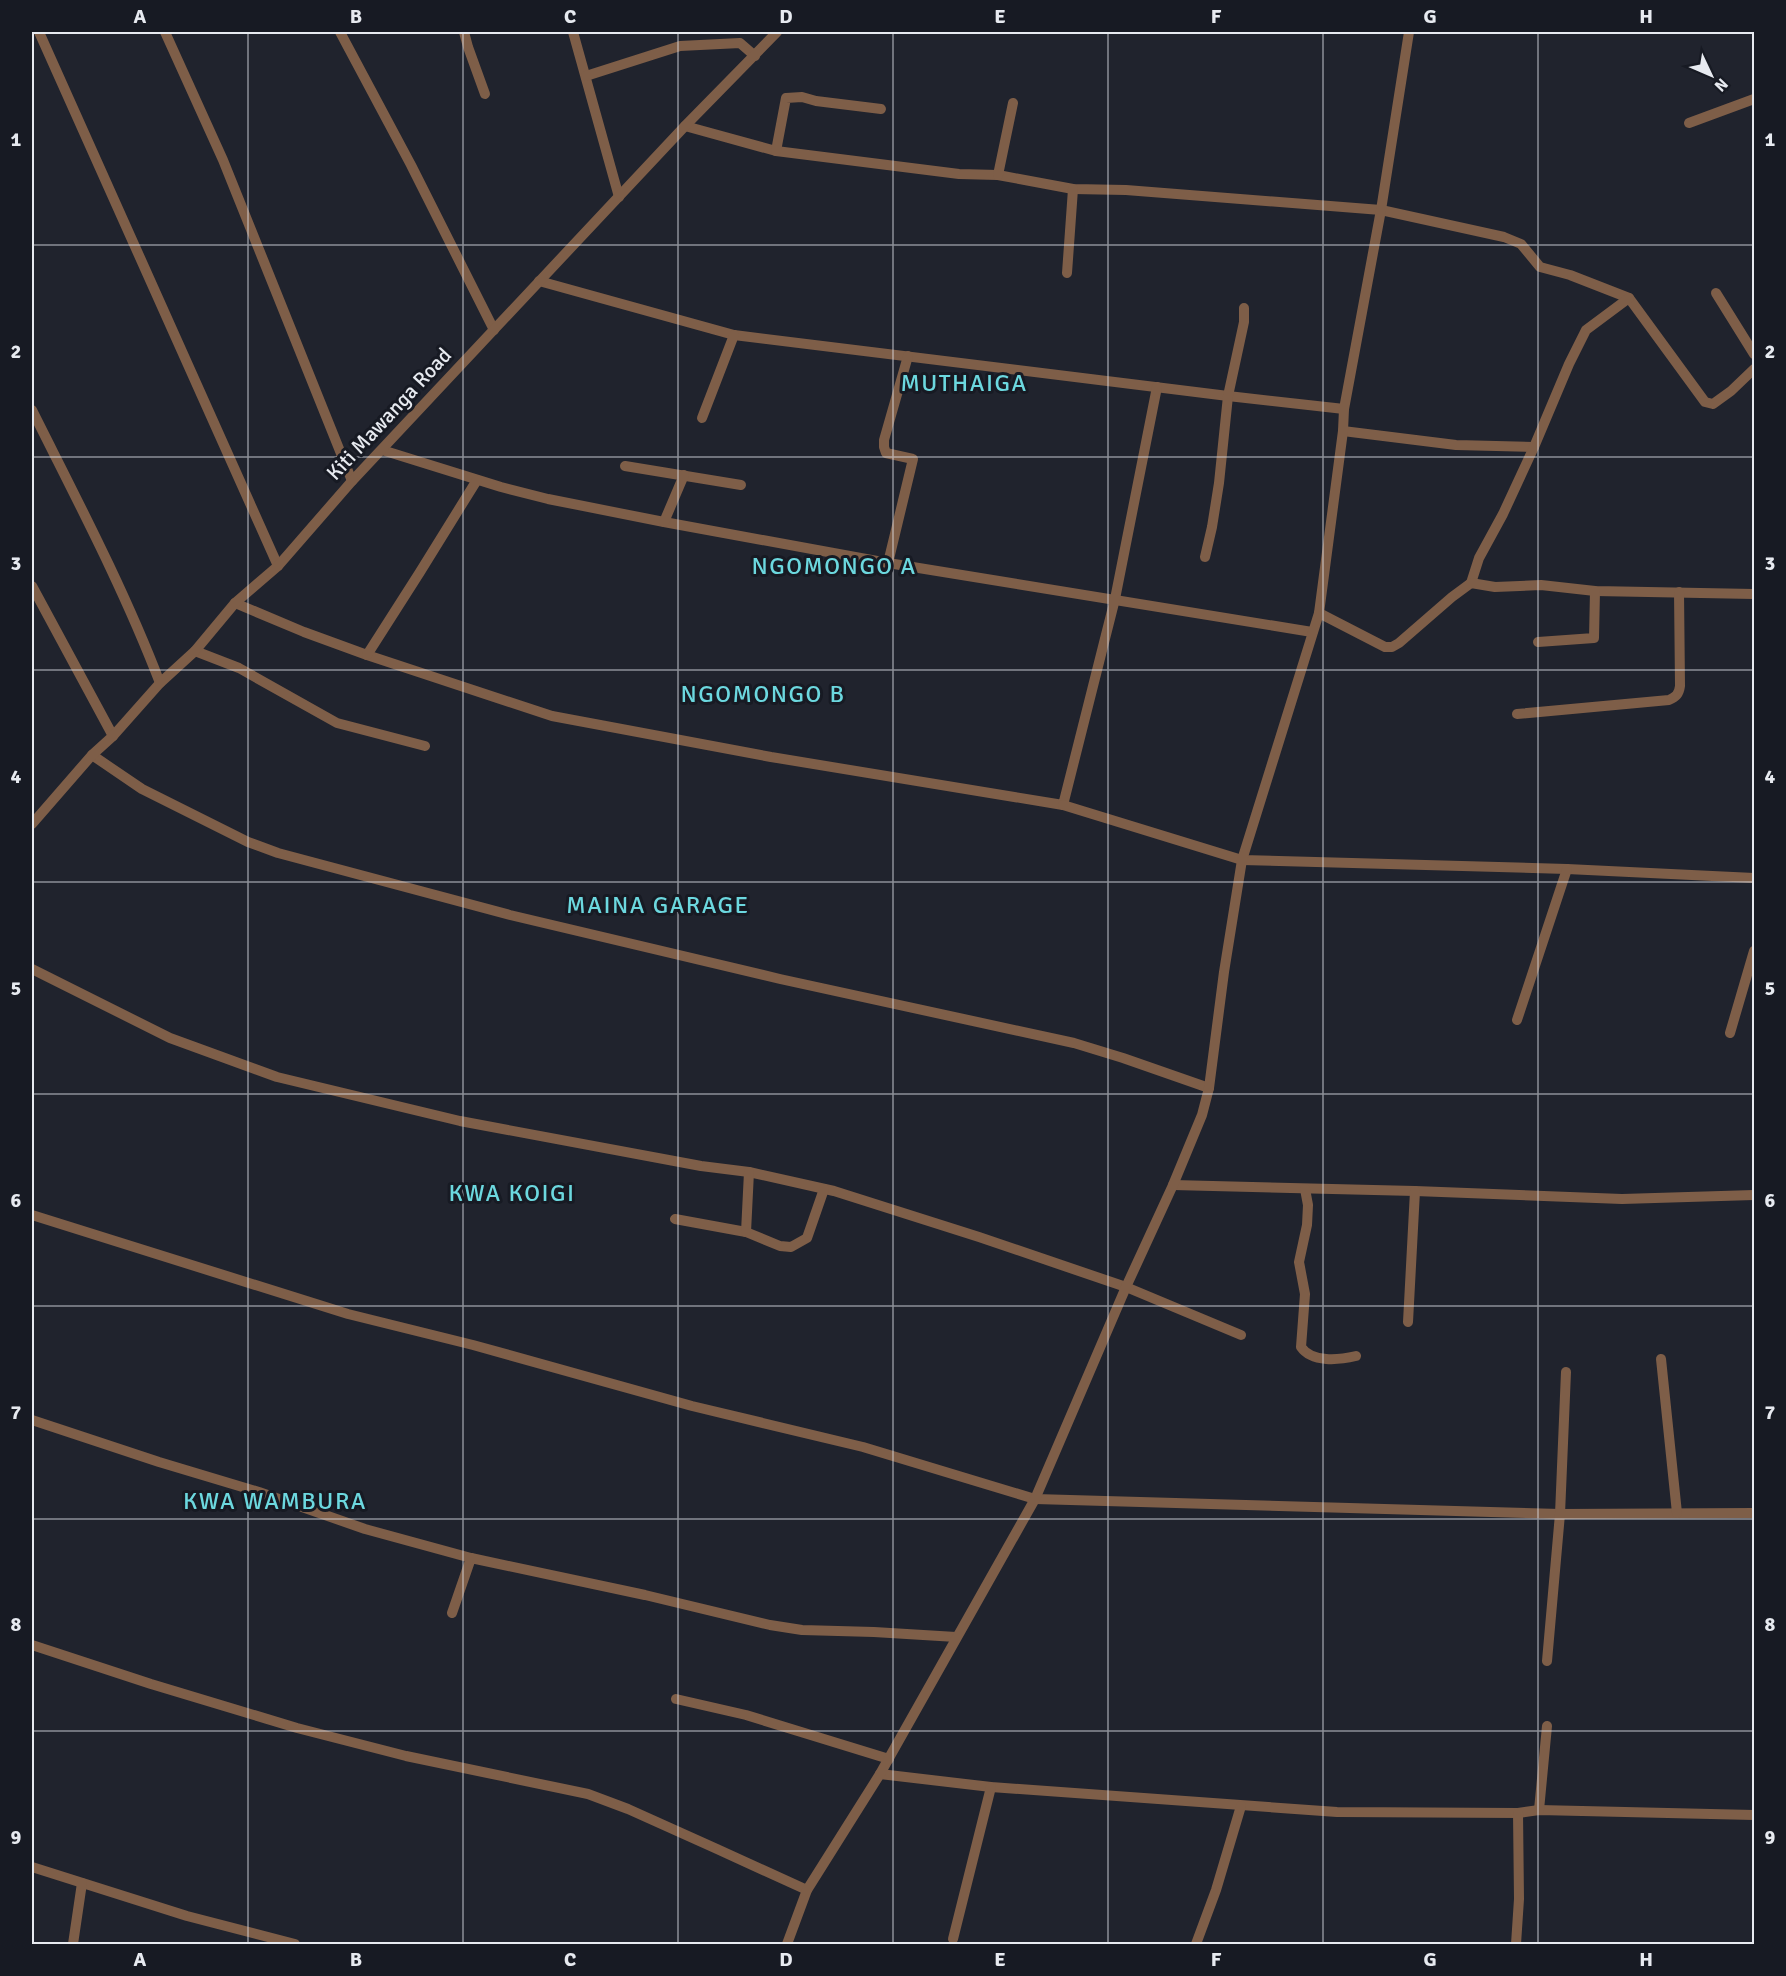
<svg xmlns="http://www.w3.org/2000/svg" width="1786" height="1976" font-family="Signika,sans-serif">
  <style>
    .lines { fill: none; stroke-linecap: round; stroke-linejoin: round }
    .street { stroke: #7e5e48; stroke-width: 10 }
    .grid { fill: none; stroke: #e7eaf0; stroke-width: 1.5; stroke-opacity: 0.55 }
    .labels { text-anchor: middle; stroke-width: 6; stroke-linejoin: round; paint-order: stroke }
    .street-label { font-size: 21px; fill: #e7eaf0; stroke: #171a23 }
    .quarter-label { font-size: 24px; letter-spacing: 1.5px; fill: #6cd8df; stroke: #171a23 }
    .neatline { fill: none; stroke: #e7eaf0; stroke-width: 2 }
    .grid-label { font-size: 20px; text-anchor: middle; font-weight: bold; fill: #e7eaf0 }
  </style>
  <rect width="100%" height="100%" fill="#20232d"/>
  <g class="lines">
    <g class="street">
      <polyline points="39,32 278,566"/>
      <polyline points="165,32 223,160 352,481"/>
      <polyline points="340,32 411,165 494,330"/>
      <polyline points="464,32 468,47 485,94"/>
      <polyline points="573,32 619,197"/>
      <polyline points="586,76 680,46 740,43 755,56"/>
      <polyline points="1689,123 1754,99"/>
      <polyline points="685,126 776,151 959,174 998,175 1073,189 1126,190 1381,210 1504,237 1521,244 1540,267 1570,275 1629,298 1705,402 1713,404 1731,391 1754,369"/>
      <polyline points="776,151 786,98 802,97 816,101 881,109"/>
      <polyline points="998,175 1013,103"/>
      <polyline points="1067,273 1073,189"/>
      <polyline points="539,281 734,335 1228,396 1344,409"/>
      <polyline points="1716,293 1754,354"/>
      <path d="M32,410C77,500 124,589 160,683"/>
      <polyline points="702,418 734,335"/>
      <polyline points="1343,431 1456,445 1534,447"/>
      <polyline points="382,450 501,487 548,499 664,522 888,563 1312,632"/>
      <polyline points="625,466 741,485"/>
      <polyline points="664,522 684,475"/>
      <polyline points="1205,557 1212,527 1219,483 1228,396 1244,322 1244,308"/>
      <polyline points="888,563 913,459 886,453 884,447 884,440 908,356"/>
      <polyline points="1471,583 1479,558 1503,514 1534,447 1569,364 1586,330 1629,298"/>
      <polyline points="32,586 113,736"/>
      <polyline points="235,603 304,632 367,655 552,716 771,757 1063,805 1115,599 1157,387"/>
      <polyline points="1319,613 1385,647 1392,647 1399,643 1452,597 1471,583 1495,587 1541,585 1595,591 1754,594"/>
      <polyline points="1538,642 1594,638 1595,591"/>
      <polyline points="195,651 239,668 337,723 425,746"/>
      <polyline points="367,655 420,572 477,480"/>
      <path d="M1517,714L1669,700C1676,697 1679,694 1680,686L1679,592"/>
      <polyline points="92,755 142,789 248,842 278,853 510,915 780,979 1074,1043 1123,1058 1209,1088"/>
      <polyline points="1063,805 1242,860 1567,869 1754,878"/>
      <polyline points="32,824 92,755 113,736 160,683 195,651 235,603 278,566 352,481 685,126 777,32"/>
      <polyline points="32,969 170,1038 277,1077 460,1121 701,1166 749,1172 834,1191 979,1237 1126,1287 1241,1335"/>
      <polyline points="1517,1020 1567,869"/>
      <polyline points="1730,1033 1754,951"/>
      <polyline points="1173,1185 1415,1191 1622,1199 1754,1195"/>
      <path d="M1305,1189L1308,1205L1307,1225L1299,1262L1305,1294L1301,1347C1312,1363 1339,1360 1356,1356"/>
      <polyline points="32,1215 348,1314 473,1345 692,1406 863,1447 1035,1499 1560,1514 1754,1513"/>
      <polyline points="675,1219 746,1232 780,1246 791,1247 807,1238 824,1189"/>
      <polyline points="746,1232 749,1172"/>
      <polyline points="1408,1322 1415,1191"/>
      <polyline points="1661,1359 1677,1513"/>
      <polyline points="32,1420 159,1462 259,1492 365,1529 471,1558"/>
      <polyline points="452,1613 471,1558 645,1595 770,1625 802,1630 874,1632 956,1637"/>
      <polyline points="32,1645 151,1684 297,1728 406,1756 588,1794 628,1809 717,1849 807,1890"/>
      <polyline points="1547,1661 1560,1514 1566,1372"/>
      <polyline points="676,1699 746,1715 889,1759"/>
      <polyline points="880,1774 991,1787 1337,1812 1518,1813 1539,1810 1754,1815"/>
      <polyline points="1539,1810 1547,1726"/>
      <polyline points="32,1867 187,1916 295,1944"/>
      <polyline points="953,1939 991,1787"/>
      <polyline points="73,1944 82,1883"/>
      <polyline points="787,1944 807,1890 880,1774 1035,1499 1126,1287 1173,1185 1202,1115 1209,1088 1224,972 1242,860 1319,613 1343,431 1344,409 1381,210 1409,32"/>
      <polyline points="1196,1944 1216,1890 1241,1806"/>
      <polyline points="1516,1944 1519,1899 1518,1813"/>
    </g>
  </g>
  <path class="grid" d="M248,32V1944M463,32V1944M678,32V1944M893,32V1944M1108,32V1944M1323,32V1944M1538,32V1944M32,245H1754M32,457H1754M32,670H1754M32,882H1754M32,1094H1754M32,1306H1754M32,1519H1754M32,1731H1754"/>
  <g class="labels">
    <g class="street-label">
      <text transform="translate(389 414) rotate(-47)" y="7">Kiti Mawanga Road</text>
    </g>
    <g class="quarter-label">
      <text x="964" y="391">MUTHAIGA</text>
      <text x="834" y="574">NGOMONGO A</text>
      <text x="763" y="702">NGOMONGO B</text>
      <text x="658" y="913">MAINA GARAGE</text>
      <text x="512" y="1201">KWA KOIGI</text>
      <text x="275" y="1509">KWA WAMBURA</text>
    </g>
  </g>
  <rect width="1786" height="1976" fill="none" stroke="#171a23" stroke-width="66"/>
  <g transform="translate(1711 75) rotate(134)" stroke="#171a23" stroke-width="4.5" paint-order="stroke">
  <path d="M0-4.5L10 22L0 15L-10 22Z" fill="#e7eaf0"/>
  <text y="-9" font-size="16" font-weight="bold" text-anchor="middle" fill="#e7eaf0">N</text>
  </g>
  <rect x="33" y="33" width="1720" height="1910" class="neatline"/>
  <g class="grid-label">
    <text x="140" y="23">A</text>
    <text x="356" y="23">B</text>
    <text x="570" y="23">C</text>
    <text x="786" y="23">D</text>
    <text x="1000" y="23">E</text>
    <text x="1216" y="23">F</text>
    <text x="1430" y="23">G</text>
    <text x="1646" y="23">H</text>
    <text x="16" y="146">1</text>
    <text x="1770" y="146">1</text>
    <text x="16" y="358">2</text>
    <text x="1770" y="358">2</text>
    <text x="16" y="570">3</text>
    <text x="1770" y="570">3</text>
    <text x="16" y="783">4</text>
    <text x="1770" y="783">4</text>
    <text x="16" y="995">5</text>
    <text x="1770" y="995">5</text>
    <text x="16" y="1207">6</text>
    <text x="1770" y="1207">6</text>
    <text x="16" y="1419">7</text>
    <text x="1770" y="1419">7</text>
    <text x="16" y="1631">8</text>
    <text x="1770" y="1631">8</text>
    <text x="16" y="1844">9</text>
    <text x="1770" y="1844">9</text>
    <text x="140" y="1966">A</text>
    <text x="356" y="1966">B</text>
    <text x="570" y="1966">C</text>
    <text x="786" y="1966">D</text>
    <text x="1000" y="1966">E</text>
    <text x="1216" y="1966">F</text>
    <text x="1430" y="1966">G</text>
    <text x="1646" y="1966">H</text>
  </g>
</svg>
